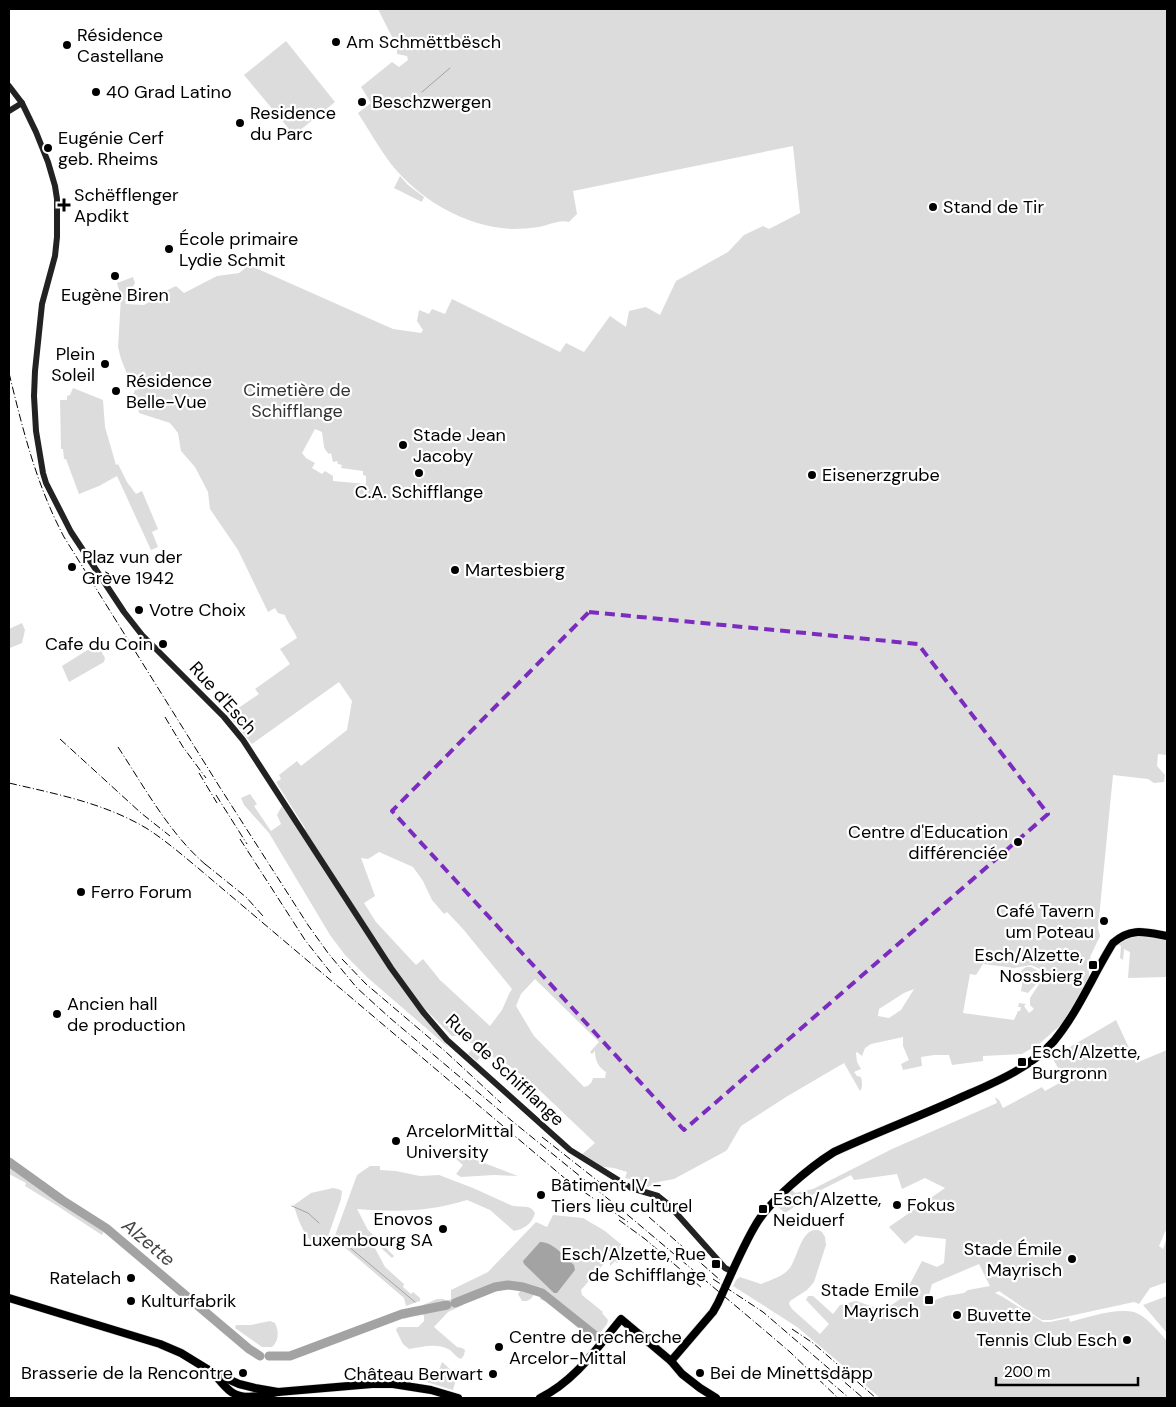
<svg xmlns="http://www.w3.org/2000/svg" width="1176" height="1407" font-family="'DM Sans',sans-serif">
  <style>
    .green { fill: #dcdcdc; fill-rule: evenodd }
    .water { fill: #a3a3a3 }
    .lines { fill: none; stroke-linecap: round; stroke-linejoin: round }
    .stream { stroke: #a3a3a3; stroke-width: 1 }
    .river { stroke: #a3a3a3; stroke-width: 9 }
    .primary-casing { stroke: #dbdbdb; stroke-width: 9 }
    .secondary { stroke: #222; stroke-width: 6 }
    .primary { stroke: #000; stroke-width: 8 }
    .rail { stroke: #000; stroke-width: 1; stroke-dasharray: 8 2.5 1 2.5; stroke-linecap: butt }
    .marked { fill: none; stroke: #7b2cbf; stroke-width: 4; stroke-dasharray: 10 6; stroke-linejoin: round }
    .poi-dot { fill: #000; stroke: #fff; stroke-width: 2 }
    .labels { text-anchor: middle; stroke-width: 4.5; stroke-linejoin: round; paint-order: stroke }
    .poi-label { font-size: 18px; fill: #000; stroke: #fff; text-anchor: start }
    .park-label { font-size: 18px; fill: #333; stroke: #fff }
    .street-label { font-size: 18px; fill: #000; stroke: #fff }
    .water-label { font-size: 19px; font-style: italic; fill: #444; stroke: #fff }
  </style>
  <rect width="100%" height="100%" fill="#fff"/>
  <g class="green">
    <path d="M378,9H1167V755L1158,754L1157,766L1165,775L1164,782L1154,783L1148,779L1113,775L1098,928L1100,936L1090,957L1092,962L1090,965L1092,966L1089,971V977L1063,1023L1039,1044L1022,1054L983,1056V1061L952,1065L949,1055H934L921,1057L922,1066L903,1070L901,1064L909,1060L903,1046V1037L871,1044L865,1048L862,1056L857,1052L856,1053L857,1062L861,1069L854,1072L857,1076L861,1077C862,1081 863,1087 860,1091L844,1063L786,1097L741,1126L727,1150L724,1152L674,1179L658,1182L648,1187L645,1185V1182L625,1178L627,1172L614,1168L596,1166L580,1156L595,1143L533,1084L504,1062L486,1054L480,1057L477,1061L468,1054L476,1045L456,1036H452L426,1010L421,1013L449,1048L368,978L345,955L330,935L269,833L244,805L241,798L250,794L257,804L254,806L271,831L281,824L277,815L282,806L310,849L315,853L302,831L305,828L276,782L281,779L279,775L297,761L301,766L347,730L352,701L339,682L252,744L228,715L259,694L255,689L290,664L280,649L297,638C294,630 287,622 285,615L278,613L275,608L268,612L238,550L210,509L208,492L195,467L181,451L178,433L170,423L139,413L136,396H134L133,395L135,390L140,389L127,374L121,359L118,347L121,297L117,283L133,277L135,283L125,300L126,304L144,305L153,300L155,296L176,286L184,293L217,276L239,273L249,265L393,329L421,333L423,330L417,321L419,310L429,314L432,309L445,314L452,299L560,352L566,343L584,352L610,316L626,327L629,311L646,307L660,315L676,281L728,252L744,235L763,226L769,229L800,213L793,146L573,191L577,214L569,222C560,219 549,225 539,227C531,228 521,229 513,229C465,227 420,200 391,164C379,148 369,130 358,113L371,103L361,87L392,62L399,67L408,60L407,56L397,54V47ZM315,429L322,432L324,447L326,451L329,454L331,453L333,462L337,461L338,464L342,465L341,468L363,471V475L366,476V484L333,481V476L325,471L322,474L312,468L315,463L306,458L302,453ZM379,852L413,867L423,881L432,900L444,914L447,912L463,929L512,989L509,994L502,1010L490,1026L440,980L423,959L416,965L376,922L364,903L375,896L361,858L368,859ZM983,964L1014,968L1031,965L1047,972L1030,998V1005L1034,1009L1029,1013L1024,1006L1026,1004L1019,1003L1018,1007H1021L1020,1011H1018L1014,1020L963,1013L970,974L976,975ZM535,979L599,1042L590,1052L592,1054L595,1051C595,1060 598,1067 606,1072L605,1078H593C592,1083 589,1086 584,1087L534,1036L516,1006L521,994ZM914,989L901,1010L889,1018L878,1016L879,1009L904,993Z"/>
    <polygon points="286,41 335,102 294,135 244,75"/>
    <polygon points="400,176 408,185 424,197 422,202 394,188"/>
    <polygon points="73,388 103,400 105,427 116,465 118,464 127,482 136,494 142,491 158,529 152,532 158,547 151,550 117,476 99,486 79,494 66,459 64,459 63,449 61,449 60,400 67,400 67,396 70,395"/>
    <polygon points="22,623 25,630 22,643 10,648 9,645 9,629"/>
    <polygon points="97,644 105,658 104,662 69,682 62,666"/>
    <polygon points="1142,935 1167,940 1167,977 1128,978 1130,952 1124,949 1123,960 1120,958 1121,946 1118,944 1128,939"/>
    <path d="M1026,967H1031L1042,973C1041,981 1033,987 1028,993L1021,991L1023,978L1019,977L1022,970Z"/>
    <path d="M1116,1020L1136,1063L1167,1050V1229L1165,1232L1159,1246L1163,1249L1167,1237V1282L1150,1288L1139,1304L1134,1302L1051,1320H1042L1037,1317L999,1291L995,1293L1003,1297L1043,1322H1050L1069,1318L1070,1322C1089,1317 1126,1304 1142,1316C1152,1323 1160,1333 1167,1341V1398H880L847,1369L797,1327L733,1286L736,1280L740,1277L761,1284C770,1280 782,1277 789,1269C797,1260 801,1228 817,1230C821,1230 823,1233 825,1237L826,1245L814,1282L807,1290L790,1301L789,1304L792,1309L820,1334L829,1324L806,1300L808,1296H813L833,1314L840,1305L856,1301L877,1308L886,1309L903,1297L922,1261L937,1267L944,1263L946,1239L918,1236L916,1235L905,1244L889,1227L945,1188L925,1178L902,1189L897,1174L854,1180L851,1175L817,1192L785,1213L776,1205L792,1190L795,1193L813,1189L892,1149L997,1103L995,1097L999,1100L1003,1108L1042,1087L1045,1091L1065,1080L1053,1059L1059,1055L1058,1054ZM979,1264L990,1286L968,1290L964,1293L946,1296L927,1303L932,1284Z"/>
    <polygon points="444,1149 448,1149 518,1176 494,1175 461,1177 456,1174 463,1165"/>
    <polygon points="9,1157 106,1228 102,1235 56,1205 25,1186 26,1183 9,1174"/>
    <path d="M370,1166H380V1170L396,1171L420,1176L439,1175L473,1188L513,1206L528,1207L532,1209L535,1213C532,1224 524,1229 514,1231L490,1210L467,1200C428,1212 397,1212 357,1209L368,1230L394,1256L392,1258L369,1237L385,1267L404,1284L403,1287L411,1294L413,1292L420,1298V1301L406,1306L404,1298L334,1238L357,1175Z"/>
    <path d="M333,1188L338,1189L342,1191L341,1199L324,1248C308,1247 297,1219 294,1205L311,1193Z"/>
    <path d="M553,1215L583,1218L605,1231L640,1260L638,1261L627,1252L617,1263L615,1261L610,1266V1263L620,1251L614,1246L609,1252L608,1259L581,1290L582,1295L603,1312L602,1313L608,1320L607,1324L597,1337L548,1298L544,1301L540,1299L541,1293L536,1291C532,1298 530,1302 522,1301L518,1294L523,1287C497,1284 485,1291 462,1300L463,1305L448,1312L434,1327L457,1347L462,1348L465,1350L464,1355L461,1359C455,1357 454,1352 448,1349C437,1343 421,1347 409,1349L403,1344L396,1330L398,1327H418L424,1321V1316L421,1310L417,1314L404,1319L402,1317V1314L437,1299H444L446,1301L451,1299V1290L488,1272L536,1222L547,1227Z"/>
    <polygon points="1167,1296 1167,1333 1143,1305"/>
    <path d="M270,1321L275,1323C279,1331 279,1341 272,1347H262L235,1328L236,1325H251Z"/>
    <polygon points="442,1362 451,1370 459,1369 453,1390 423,1381 419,1377 421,1373 423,1376 428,1379 430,1376 436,1378"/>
  </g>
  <path class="water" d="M540,1242C552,1241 565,1257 574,1265L575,1270L557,1293H554L524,1264L523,1261Z"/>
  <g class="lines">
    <g class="stream">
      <polyline points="422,92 450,68"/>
      <polyline points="405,106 408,103 408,101 410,98"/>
      <polyline points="292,1206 308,1213 319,1223"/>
      <polyline points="342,1241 415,1302"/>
    </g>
    <g class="river">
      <polyline points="9,1162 62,1200 106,1228 249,1349 260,1356"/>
      <polyline points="455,1303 495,1287 508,1285 523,1287 542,1293 597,1337"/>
      <polyline points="269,1356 290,1356 402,1314 447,1305"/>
    </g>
    <g class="primary-casing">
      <g id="primary">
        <polyline points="9,1298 160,1344 181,1353 212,1372 239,1384 255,1388 278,1392"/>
        <path d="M671,1361L713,1312L718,1303C730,1277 741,1250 755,1226C769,1201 810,1167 834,1152C877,1132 921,1116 964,1096C996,1082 1030,1068 1054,1041C1078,1012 1093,975 1113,943C1131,927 1145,932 1167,936"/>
        <path d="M215,1376C221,1381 226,1389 233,1393C244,1400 267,1395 278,1392L372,1384H393L431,1390L458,1398"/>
        <path d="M540,1398C575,1381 597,1348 621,1319L671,1361L682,1374L700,1388L716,1398"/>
      </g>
    </g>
    <g class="secondary">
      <polyline points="9,86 22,103 36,132 48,162 55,186 57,199 57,237 55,256 42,304 35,371 34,396 36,431 43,473 46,483 71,532 124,612 142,635 224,717 243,740 391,968 423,1012 447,1040 570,1150 631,1188 658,1196 668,1204 725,1268 733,1272"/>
      <polyline points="9,111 22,103"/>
    </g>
    <use href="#primary" class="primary"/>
    <g class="rail">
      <path d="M9,373C23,430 36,484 64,537L219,786L308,925L328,953L357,988L390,1018L512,1121L623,1211L763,1329L790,1352L838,1398"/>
      <polyline points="165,717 183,747 206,778"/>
      <polyline points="60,739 141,813 170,836"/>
      <path d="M118,747C145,788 169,833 206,865"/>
      <polyline points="199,773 217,803"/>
      <path d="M9,783C56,794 104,803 146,828C165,840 181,854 198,868L568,1181L628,1222"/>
      <polyline points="216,795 247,844"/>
      <polyline points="240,839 305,940 331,973"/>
      <polyline points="205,864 246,897 263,916"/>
      <polyline points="342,959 366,984 446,1052 501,1103"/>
      <polyline points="542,1137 603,1185"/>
      <polyline points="649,1217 720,1280"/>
      <polyline points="619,1220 645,1239 702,1288"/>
      <polyline points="713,1279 763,1312 863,1398"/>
      <polyline points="792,1329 813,1343 876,1398"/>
      <polyline points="827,1379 849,1398"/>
    </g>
  </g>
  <path class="marked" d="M589,612L918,644L1048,814L684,1130L392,811Z"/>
  <g class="poi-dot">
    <circle cx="336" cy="42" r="5"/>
    <circle cx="67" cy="45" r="5"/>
    <circle cx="96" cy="92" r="5"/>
    <circle cx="362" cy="102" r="5"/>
    <circle cx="240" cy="123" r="5"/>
    <circle cx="48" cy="148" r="5"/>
    <path d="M61.5 197.5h5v5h5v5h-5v5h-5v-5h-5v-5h5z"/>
    <circle cx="933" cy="207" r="5"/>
    <circle cx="169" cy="249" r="5"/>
    <circle cx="115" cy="276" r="5"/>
    <circle cx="105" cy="364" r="5"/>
    <circle cx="116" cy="391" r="5"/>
    <circle cx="403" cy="445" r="5"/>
    <circle cx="419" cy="473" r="5"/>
    <circle cx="812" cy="475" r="5"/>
    <circle cx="72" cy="567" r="5"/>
    <circle cx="455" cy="570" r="5"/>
    <circle cx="139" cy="610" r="5"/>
    <circle cx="163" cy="644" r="5"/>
    <circle cx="1018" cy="842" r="5"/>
    <circle cx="81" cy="892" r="5"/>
    <circle cx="1104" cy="921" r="5"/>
    <rect x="1088" y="960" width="10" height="10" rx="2.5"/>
    <circle cx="57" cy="1014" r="5"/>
    <rect x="1017" y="1057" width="10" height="10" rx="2.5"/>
    <circle cx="396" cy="1141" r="5"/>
    <circle cx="541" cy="1195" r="5"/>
    <circle cx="897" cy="1205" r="5"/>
    <rect x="758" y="1204" width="10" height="10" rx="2.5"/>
    <circle cx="443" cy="1229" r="5"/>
    <circle cx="1072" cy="1259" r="5"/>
    <rect x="711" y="1259" width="10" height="10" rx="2.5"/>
    <circle cx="131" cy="1278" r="5"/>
    <rect x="924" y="1295" width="10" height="10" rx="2.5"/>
    <circle cx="131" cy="1301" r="5"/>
    <circle cx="957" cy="1315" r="5"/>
    <circle cx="1127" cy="1340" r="5"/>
    <circle cx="499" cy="1347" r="5"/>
    <circle cx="243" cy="1373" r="5"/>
    <circle cx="700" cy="1373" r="5"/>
    <circle cx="493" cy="1374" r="5"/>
  </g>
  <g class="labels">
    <g class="poi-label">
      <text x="77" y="41">Résidence<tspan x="77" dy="21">Castellane</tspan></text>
      <text x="346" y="48">Am Schmëttbësch</text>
      <text x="106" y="98">40 Grad Latino</text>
      <text x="372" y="108">Beschzwergen</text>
      <text x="250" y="119">Residence<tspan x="250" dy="21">du Parc</tspan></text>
      <text x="58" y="144">Eugénie Cerf<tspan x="58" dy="21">geb. Rheims</tspan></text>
      <text x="74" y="201">Schëfflenger<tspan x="74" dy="21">Apdikt</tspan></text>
      <text x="943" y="213">Stand de Tir</text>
      <text x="179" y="245">École primaire<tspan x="179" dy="21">Lydie Schmit</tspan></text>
      <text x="115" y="301" text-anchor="middle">Eugène Biren</text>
      <text x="95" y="360" text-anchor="end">Plein<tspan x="95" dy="21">Soleil</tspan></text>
      <text x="126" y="387">Résidence<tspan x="126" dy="21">Belle-Vue</tspan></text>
      <text x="413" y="441">Stade Jean<tspan x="413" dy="21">Jacoby</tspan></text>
      <text x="822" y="481">Eisenerzgrube</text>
      <text x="419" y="498" text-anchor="middle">C.A. Schifflange</text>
      <text x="82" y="563">Plaz vun der<tspan x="82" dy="21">Grève 1942</tspan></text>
      <text x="465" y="576">Martesbierg</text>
      <text x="149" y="616">Votre Choix</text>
      <text x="153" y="650" text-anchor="end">Cafe du Coin</text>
      <text x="1008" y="838" text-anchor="end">Centre d'Education<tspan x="1008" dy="21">différenciée</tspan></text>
      <text x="91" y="898">Ferro Forum</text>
      <text x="1094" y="917" text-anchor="end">Café Tavern<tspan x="1094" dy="21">um Poteau</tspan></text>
      <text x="1083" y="961" text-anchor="end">Esch/Alzette,<tspan x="1083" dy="21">Nossbierg</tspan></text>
      <text x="67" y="1010">Ancien hall<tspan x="67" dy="21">de production</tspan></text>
      <text x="1032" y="1058">Esch/Alzette,<tspan x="1032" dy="21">Burgronn</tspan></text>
      <text x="406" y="1137">ArcelorMittal<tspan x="406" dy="21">University</tspan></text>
      <text x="551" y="1191">Bâtiment IV -<tspan x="551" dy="21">Tiers lieu culturel</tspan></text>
      <text x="773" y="1205">Esch/Alzette,<tspan x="773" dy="21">Neiduerf</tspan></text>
      <text x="907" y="1211">Fokus</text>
      <text x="433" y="1225" text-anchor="end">Enovos<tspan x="433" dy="21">Luxembourg SA</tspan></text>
      <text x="1062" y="1255" text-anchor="end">Stade Émile<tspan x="1062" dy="21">Mayrisch</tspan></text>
      <text x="706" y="1260" text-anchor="end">Esch/Alzette, Rue<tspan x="706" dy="21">de Schifflange</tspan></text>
      <text x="121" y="1284" text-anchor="end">Ratelach</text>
      <text x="919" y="1296" text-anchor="end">Stade Emile<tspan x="919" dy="21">Mayrisch</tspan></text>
      <text x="141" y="1307">Kulturfabrik</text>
      <text x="967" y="1321">Buvette</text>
      <text x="509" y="1343">Centre de recherche<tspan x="509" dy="21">Arcelor-Mittal</tspan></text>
      <text x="1117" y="1346" text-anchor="end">Tennis Club Esch</text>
      <text x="233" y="1379" text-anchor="end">Brasserie de la Rencontre</text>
      <text x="710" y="1379">Bei de Minettsdäpp</text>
      <text x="483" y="1380" text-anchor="end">Château Berwart</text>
    </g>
    <g class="park-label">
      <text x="297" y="396">Cimetière de<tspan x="297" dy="21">Schifflange</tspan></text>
    </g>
    <g class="street-label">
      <text transform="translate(223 698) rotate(48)" y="6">Rue d'Esch</text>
      <text transform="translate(505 1070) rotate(43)" y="6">Rue de Schifflange</text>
    </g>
    <g class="water-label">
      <text transform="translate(149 1242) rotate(40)" y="7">Alzette</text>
    </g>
  </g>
  <rect width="1176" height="1407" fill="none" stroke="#000000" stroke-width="20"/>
  <path d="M996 1377v8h142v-8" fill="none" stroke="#000000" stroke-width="2.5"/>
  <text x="1004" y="1377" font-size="15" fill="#000000" stroke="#ffffff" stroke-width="4" paint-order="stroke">200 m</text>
</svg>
